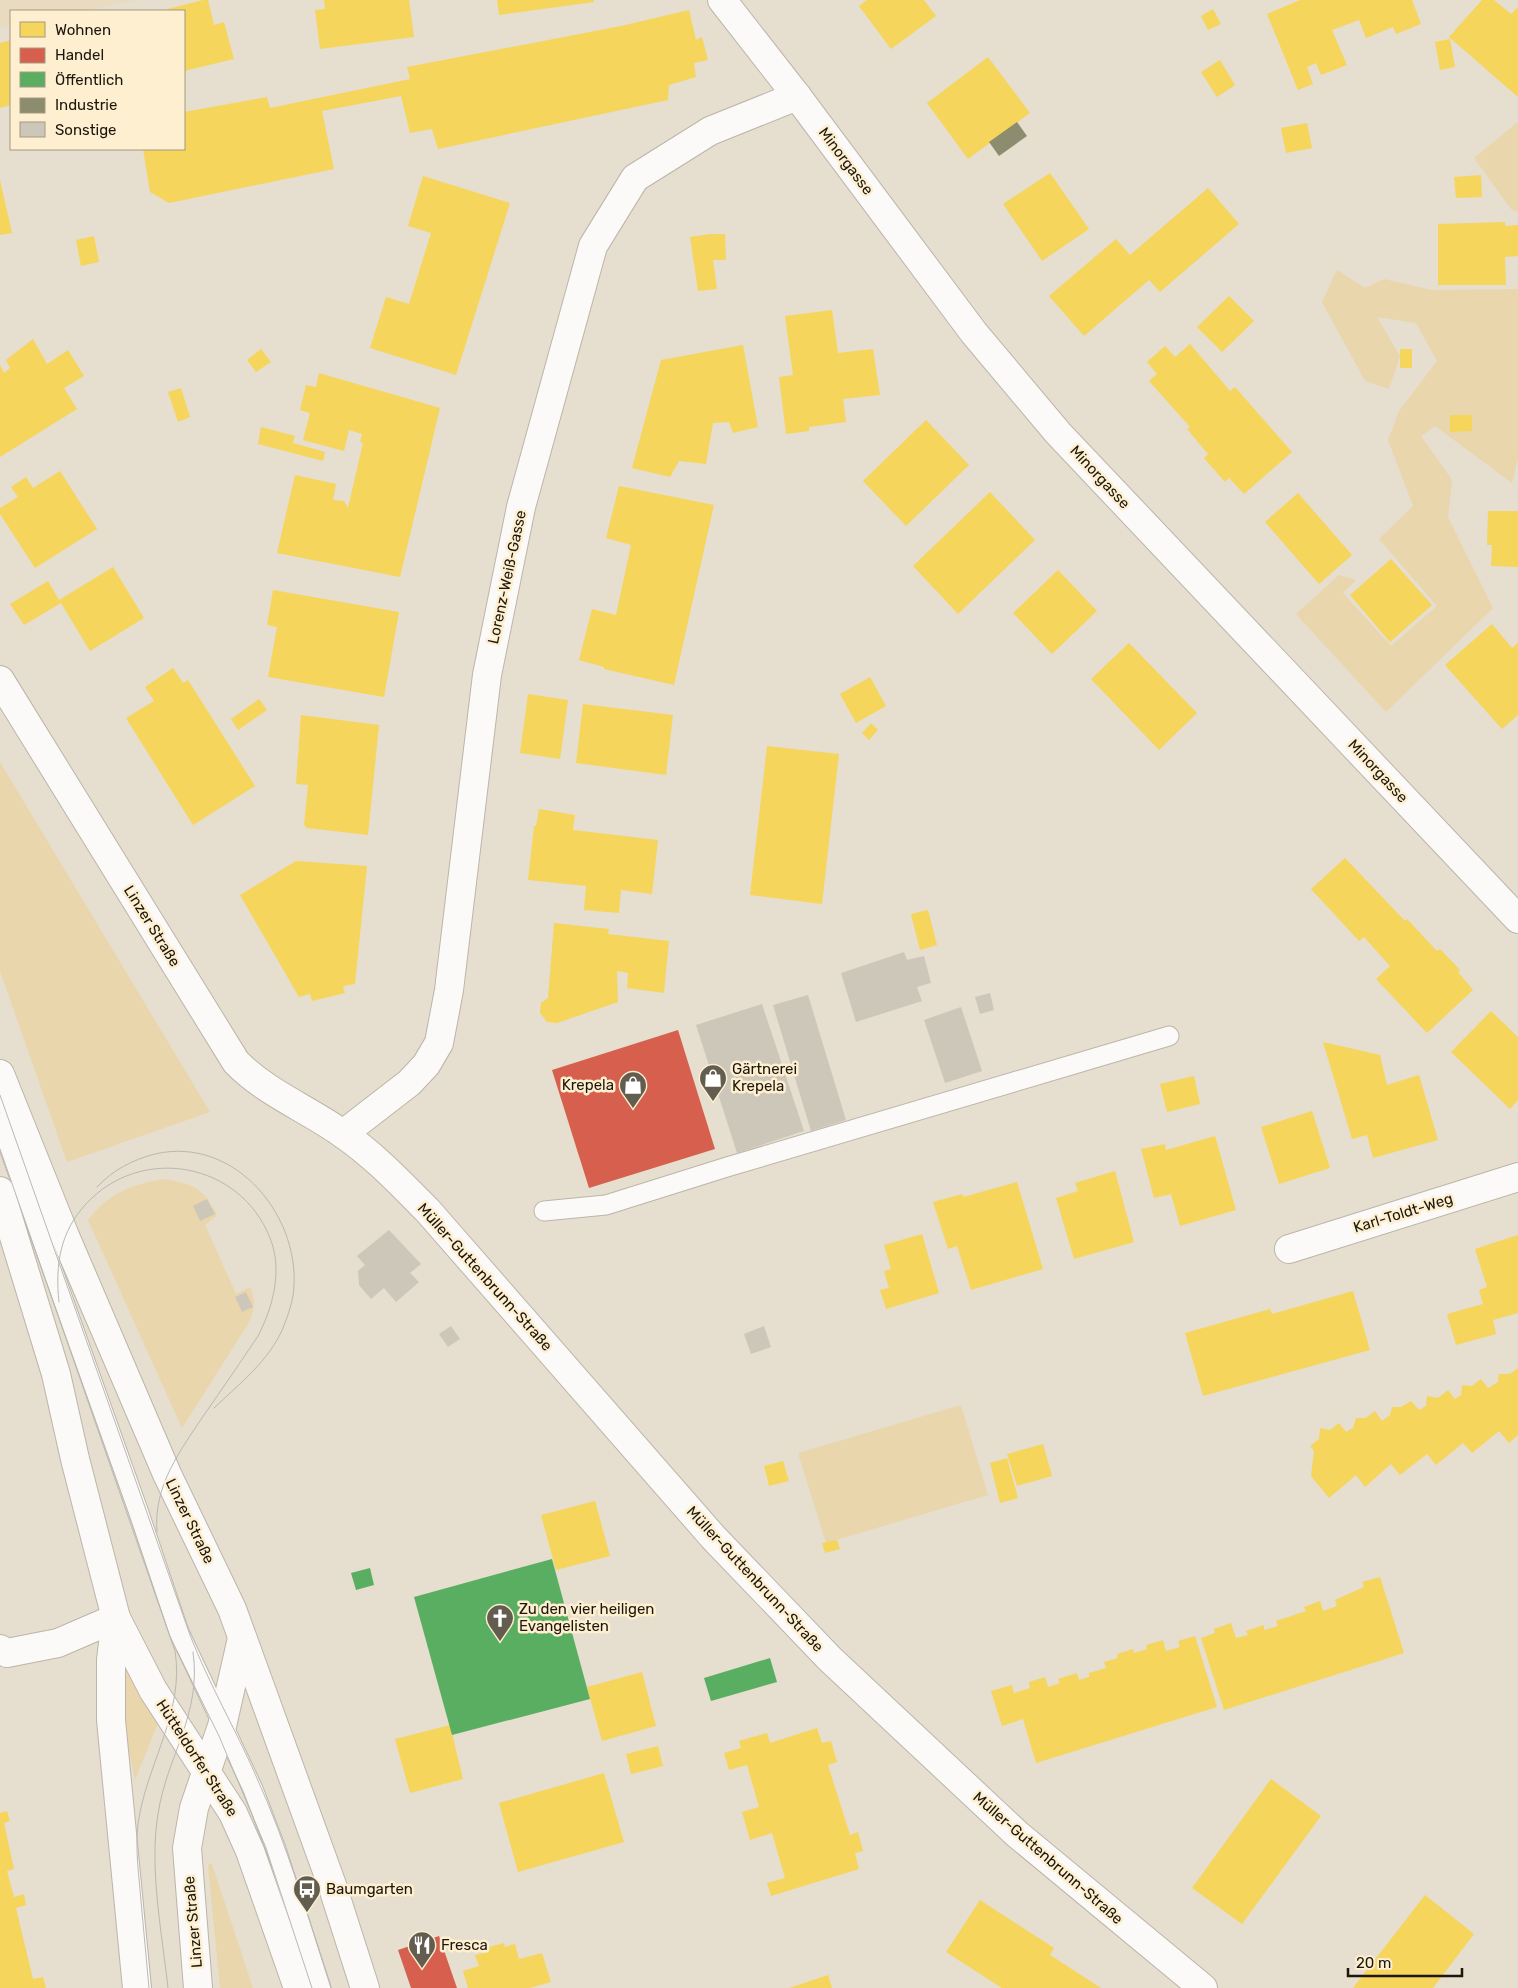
<svg xmlns="http://www.w3.org/2000/svg" width="1518" height="1988" font-family="Rubik,sans-serif">
  <style>
    .built { fill: #e9dbc0 }
    .green { fill: #ead6ac }
    .homes { fill: #f6d55c }
    .shops { fill: #d6604d }
    .public { fill: #5aae61 }
    .industry { fill: #8c8c6e }
    .building { fill: #cdc7ba }
    .lines { fill: none; stroke-linecap: round; stroke-linejoin: round }
    .service-casing { stroke: #bcb5a9; stroke-width: 21 }
    .minor-casing { stroke: #bcb5a9; stroke-width: 30 }
    .secondary-casing { stroke: #bcb5a9; stroke-width: 30 }
    .service { stroke: #fbfaf8; stroke-width: 19 }
    .minor { stroke: #fbfaf8; stroke-width: 28 }
    .secondary { stroke: #fbfaf8; stroke-width: 28 }
    .tram { stroke: #b9b8b4; stroke-width: 1 }
    .labels { text-anchor: middle; stroke-width: 5; stroke-linejoin: round; paint-order: stroke }
    .street-label { font-size: 15px; fill: #1c170c; stroke: #feefd1 }
    .poi-label { font-size: 15px; fill: #1c170c; stroke: #feefd1; text-anchor: start }
  </style>
  <rect width="100%" height="100%" fill="#e6dece"/>
  <polygon class="built" points="0,0 139,0 83,11 11,11 11,26 0,28"/>
  <g class="green">
    <polygon points="1518,122 1518,212 1511,209 1474,158"/>
    <polygon points="1337,270 1365,288 1384,279 1432,290 1518,289 1518,459 1512,483 1435,426 1421,436 1452,480 1448,517 1493,608 1386,712 1296,614 1339,575 1356,580 1343,593 1391,646 1437,606 1379,539 1413,506 1388,440 1399,411 1437,361 1416,323 1377,317 1400,356 1389,389 1365,381 1322,302"/>
    <polygon points="0,762 210,1112 67,1162 0,971"/>
    <path d="M165,1179C195,1185 202,1187 217,1215L205,1225L236,1294L250,1287C256,1302 255,1309 248,1324L182,1428L88,1220C109,1193 132,1184 165,1179Z"/>
    <polygon points="961,1405 988,1495 826,1543 798,1453"/>
    <polygon points="129,1666 160,1718 135,1780 126,1737 119,1673"/>
    <polygon points="211,1863 212,1864 253,1988 220,1988 208,1866"/>
  </g>
  <g class="homes">
    <polygon points="203,0 208,0 214,25 224,22 234,59 184,71 184,11 160,11"/>
    <polygon points="324,0 409,0 414,37 320,49 315,10 325,9"/>
    <polygon points="497,0 594,0 594,2 499,15"/>
    <polygon points="867,0 924,0 936,16 891,49 859,6"/>
    <polygon points="1300,0 1412,0 1421,24 1396,34 1393,27 1366,38 1359,20 1332,30 1347,65 1321,75 1316,63 1307,67 1313,84 1298,90 1267,14"/>
    <polygon points="1482,0 1494,0 1511,14 1518,7 1518,97 1449,37"/>
    <polygon points="1213,9 1221,24 1208,30 1201,16"/>
    <polygon points="689,10 696,40 702,37 708,60 694,63 696,77 669,85 668,100 438,149 432,129 410,133 401,96 322,111 334,169 169,203 150,192 143,149 184,149 184,112 267,97 270,108 410,79 407,67 621,26"/>
    <polygon points="1450,39 1455,67 1440,70 1435,42"/>
    <polygon points="11,40 11,105 0,108 0,43"/>
    <polygon points="988,57 1030,113 968,159 927,103"/>
    <polygon points="1220,60 1235,85 1217,97 1201,72"/>
    <polygon points="1307,123 1312,148 1286,153 1281,128"/>
    <polygon points="1050,173 1089,229 1042,261 1003,204"/>
    <polygon points="1481,175 1482,197 1456,198 1454,177"/>
    <polygon points="423,176 510,203 456,375 370,348 386,297 409,304 431,233 408,226"/>
    <polygon points="0,180 12,233 0,235"/>
    <polygon points="1208,188 1239,224 1160,292 1149,280 1084,336 1049,296 1116,239 1130,255"/>
    <polygon points="1505,222 1505,226 1518,225 1518,256 1505,257 1506,285 1438,285 1438,224"/>
    <polygon points="710,234 725,234 726,260 713,260 717,289 698,291 690,237"/>
    <polygon points="94,236 99,262 81,266 76,240"/>
    <polygon points="1229,296 1254,321 1222,352 1197,327"/>
    <polygon points="832,310 838,353 873,349 880,395 843,399 846,422 809,427 809,431 786,434 779,377 793,375 785,316"/>
    <polygon points="33,339 47,364 68,350 84,376 64,388 77,409 0,457 0,365 4,373 10,368 6,360"/>
    <polygon points="1190,344 1230,391 1235,387 1292,452 1244,494 1229,478 1225,482 1204,458 1208,454 1187,429 1190,427 1149,381 1157,374 1147,362 1165,346 1175,357"/>
    <polygon points="743,345 758,427 733,433 729,422 713,423 706,464 679,461 670,477 632,468 661,360"/>
    <polygon points="261,349 271,362 256,372 247,360"/>
    <rect x="1400" y="349" width="12" height="19"/>
    <polygon points="319,373 440,408 400,577 277,553 295,475 336,484 333,500 344,501 348,508 363,443 360,442 362,434 349,430 344,451 303,440 310,413 300,410 306,385 316,387"/>
    <polygon points="181,388 190,417 178,422 168,392"/>
    <polygon points="1450,415 1472,415 1472,431 1450,432"/>
    <polygon points="926,420 969,465 906,526 863,481"/>
    <polygon points="261,427 295,436 293,443 325,452 323,461 258,444"/>
    <polygon points="60,471 97,529 35,568 0,514 0,508 18,497 11,487 26,477 33,488"/>
    <polygon points="619,486 714,505 674,685 604,669 604,667 579,660 592,609 616,615 631,545 606,538"/>
    <polygon points="990,492 1035,540 958,614 913,566"/>
    <polygon points="1298,493 1352,555 1319,584 1265,522"/>
    <polygon points="1488,511 1518,511 1518,567 1491,566 1492,545 1487,545"/>
    <polygon points="1391,559 1432,605 1390,642 1350,595"/>
    <polygon points="113,567 144,618 90,651 61,603 24,625 10,604 48,581 59,600"/>
    <polygon points="1058,570 1097,611 1052,654 1013,613"/>
    <polygon points="273,590 399,612 384,697 268,677 277,627 267,625"/>
    <polygon points="1492,624 1512,648 1518,643 1518,715 1502,729 1445,665"/>
    <polygon points="1129,643 1197,713 1159,750 1091,679"/>
    <polygon points="173,668 183,683 188,680 255,786 193,825 126,718 154,701 145,687"/>
    <polygon points="870,677 886,706 856,723 840,694"/>
    <polygon points="528,694 568,700 560,759 520,753"/>
    <polygon points="259,699 267,710 238,730 231,719"/>
    <polygon points="583,704 673,715 666,775 576,763"/>
    <polygon points="301,715 379,725 368,835 307,828 304,825 308,785 296,784"/>
    <polygon points="871,723 878,730 869,740 862,733"/>
    <polygon points="767,746 839,754 822,904 750,895"/>
    <polygon points="539,809 575,815 573,830 658,840 652,894 621,890 619,913 584,910 586,886 528,880 534,826 536,826"/>
    <polygon points="1345,858 1405,921 1407,919 1437,951 1440,949 1460,970 1458,972 1473,990 1427,1033 1376,979 1390,966 1364,937 1359,941 1311,889"/>
    <polygon points="296,861 367,866 355,984 343,986 345,993 312,1001 310,994 299,997 240,895"/>
    <polygon points="928,910 937,945 920,950 911,914"/>
    <polygon points="554,923 609,929 608,934 669,941 664,993 627,988 628,973 617,971 618,1002 557,1023 547,1022 540,1013 541,1003 548,998"/>
    <polygon points="1491,1011 1518,1037 1518,1100 1510,1109 1451,1052"/>
    <polygon points="1323,1042 1380,1055 1387,1085 1419,1075 1438,1140 1373,1158 1367,1135 1352,1139"/>
    <polygon points="1194,1076 1200,1104 1167,1112 1160,1084"/>
    <polygon points="1312,1111 1330,1168 1279,1184 1261,1127"/>
    <polygon points="1215,1136 1236,1210 1180,1226 1171,1194 1154,1198 1141,1149 1165,1144 1166,1150"/>
    <polygon points="1115,1171 1134,1242 1074,1259 1056,1198 1078,1191 1075,1183"/>
    <polygon points="1017,1182 1043,1269 971,1290 957,1246 948,1249 933,1202 962,1194 963,1197"/>
    <polygon points="922,1234 939,1293 886,1309 880,1290 889,1288 884,1271 891,1269 884,1245"/>
    <polygon points="1518,1235 1518,1313 1493,1320 1496,1334 1456,1345 1447,1314 1483,1304 1479,1290 1487,1287 1475,1249"/>
    <polygon points="1353,1291 1370,1350 1203,1396 1185,1333 1270,1309 1272,1314"/>
    <polygon points="1518,1368 1518,1435 1509,1443 1499,1431 1472,1453 1463,1443 1436,1465 1427,1454 1400,1475 1391,1464 1365,1487 1356,1475 1329,1498 1311,1476 1314,1451 1310,1446 1319,1439 1320,1428 1330,1430 1339,1423 1346,1432 1353,1428 1356,1418 1366,1418 1375,1411 1382,1421 1390,1415 1392,1407 1401,1407 1411,1401 1419,1410 1426,1406 1427,1396 1438,1398 1448,1390 1455,1399 1461,1395 1462,1385 1472,1386 1481,1379 1488,1388 1498,1382 1499,1374 1510,1374"/>
    <polygon points="1043,1444 1052,1476 1017,1486 1007,1454"/>
    <polygon points="1007,1458 1018,1498 1000,1503 990,1463"/>
    <polygon points="783,1461 789,1481 769,1486 764,1466"/>
    <polygon points="595,1501 610,1556 556,1570 541,1515"/>
    <polygon points="837,1540 840,1549 825,1553 822,1543"/>
    <polygon points="1380,1577 1404,1653 1224,1710 1201,1638 1215,1633 1214,1629 1231,1623 1236,1638 1248,1635 1246,1631 1264,1625 1264,1630 1278,1626 1276,1621 1306,1611 1304,1607 1320,1601 1323,1611 1337,1606 1335,1600 1364,1587 1362,1582"/>
    <polygon points="1195,1636 1217,1707 1036,1763 1023,1719 1002,1726 991,1691 1012,1685 1014,1693 1030,1688 1029,1682 1045,1677 1048,1687 1060,1683 1058,1679 1077,1673 1079,1680 1089,1677 1089,1673 1106,1668 1104,1662 1118,1658 1117,1654 1133,1649 1134,1653 1147,1649 1146,1645 1163,1640 1166,1651 1180,1647 1178,1641"/>
    <polygon points="642,1672 656,1726 602,1741 587,1687"/>
    <polygon points="450,1725 463,1779 410,1793 395,1739"/>
    <polygon points="817,1728 822,1743 831,1741 837,1762 828,1765 850,1835 858,1832 863,1851 855,1853 859,1869 771,1896 767,1883 785,1878 772,1833 750,1840 742,1812 759,1807 747,1765 729,1770 724,1753 741,1748 739,1741 767,1733 770,1743"/>
    <polygon points="658,1746 663,1766 631,1774 626,1754"/>
    <polygon points="604,1773 624,1842 518,1872 499,1803"/>
    <polygon points="1271,1779 1321,1816 1242,1924 1192,1888"/>
    <polygon points="7,1811 10,1821 4,1823 14,1869 7,1871 14,1897 24,1894 26,1905 16,1908 33,1979 43,1977 46,1988 0,1988 0,1813"/>
    <polygon points="1425,1895 1474,1934 1433,1988 1353,1988"/>
    <polygon points="980,1900 1054,1948 1050,1955 1101,1988 1002,1988 946,1952"/>
    <polygon points="504,1943 505,1947 515,1944 519,1959 542,1953 551,1982 530,1988 468,1988 463,1971 479,1966 475,1955 487,1952 486,1948"/>
    <polygon points="828,1975 832,1988 789,1988"/>
  </g>
  <g class="shops">
    <polygon points="678,1030 715,1149 589,1188 552,1070"/>
    <polygon points="439,1936 457,1988 411,1988 398,1950"/>
  </g>
  <g class="public">
    <polygon points="552,1559 590,1699 452,1735 414,1597"/>
    <polygon points="370,1568 374,1585 356,1590 351,1573"/>
    <polygon points="770,1658 777,1682 711,1701 704,1678"/>
  </g>
  <polygon class="industry" points="1017,122 1027,136 999,156 989,142"/>
  <g class="building">
    <polygon points="904,952 907,960 924,956 931,983 917,987 922,1001 856,1022 841,973"/>
    <polygon points="990,993 994,1010 980,1014 975,997"/>
    <polygon points="808,995 846,1120 811,1131 773,1005"/>
    <polygon points="762,1004 804,1131 737,1153 696,1025"/>
    <polygon points="961,1007 982,1071 945,1083 924,1020"/>
    <polygon points="207,1199 215,1214 200,1221 193,1206"/>
    <polygon points="389,1230 421,1264 410,1273 419,1282 396,1302 384,1288 371,1299 359,1285 358,1271 365,1265 357,1256"/>
    <polygon points="246,1292 253,1307 242,1312 235,1297"/>
    <polygon points="451,1326 460,1339 448,1347 439,1334"/>
    <polygon points="764,1326 771,1347 751,1354 744,1334"/>
  </g>
  <g class="lines">
    <g class="service-casing">
      <g id="service">
        <polyline points="0,1122 139,1513 179,1632 253,1789 276,1849 321,1988"/>
        <polyline points="544,1211 606,1205 727,1167 1169,1036"/>
      </g>
    </g>
    <g class="minor-casing">
      <g id="minor">
        <polyline points="722,0 797,96 974,333 1058,433 1518,919"/>
        <polyline points="343,1134 409,1083 426,1065 439,1043 449,990 487,675 521,507 593,246 635,178 710,131 797,96"/>
        <polyline points="1289,1249 1518,1177"/>
        <polyline points="0,1649 7,1653 58,1643 116,1618"/>
      </g>
    </g>
    <g class="secondary-casing">
      <g id="secondary">
        <path d="M0,680L236,1062C266,1093 308,1109 343,1134C375,1156 401,1184 428,1211L713,1537L830,1659L1017,1834L1203,1988"/>
        <polyline points="0,1074 65,1236 167,1474 232,1609 332,1885 365,1988"/>
        <polyline points="0,1191 56,1374 75,1459 116,1618 111,1660 111,1720 137,1988"/>
        <polyline points="116,1618 153,1690 233,1813 250,1851 298,1988"/>
        <polyline points="198,1988 187,1848 194,1808 222,1726 242,1638"/>
      </g>
    </g>
    <use href="#service" class="service"/>
    <use href="#minor" class="minor"/>
    <use href="#secondary" class="secondary"/>
    <g class="tram">
      <path d="M0,1095L190,1635C209,1684 235,1728 256,1776C287,1844 308,1917 331,1988"/>
      <path d="M0,1149L175,1651C185,1712 146,1765 138,1824C135,1849 139,1876 141,1901C144,1930 146,1959 149,1988"/>
      <path d="M97,1187C113,1170 132,1160 155,1154C236,1135 304,1219 293,1296C291,1307 287,1318 283,1328C269,1361 239,1384 214,1408"/>
      <path d="M59,1302C55,1265 60,1232 86,1204C141,1144 240,1162 270,1238C283,1270 273,1307 258,1336C240,1363 222,1389 204,1415C180,1451 153,1486 157,1532"/>
      <polyline points="177,1651 219,1736 266,1848 312,1988"/>
      <path d="M168,1988C162,1933 149,1868 158,1814C167,1755 202,1715 193,1652"/>
    </g>
  </g>
  <defs>
    <g id="shop-pin" transform="scale(1.4375)"><path d="M0 17L-7.5 6A9.5 9.5 0 1 1 7.5 6Z" fill="#635d50" stroke="#feefd1"/><path d="M-5-2.5h2.3a2.7 3.5 0 0 1 5.4 0H5L5.5 6h-11ZM-1.5-2.5h3a1.5 2.3 0 0 0-3 0Z" fill="#fff"/></g>
    <g id="church-pin" transform="scale(1.4375)"><path d="M0 17L-7.5 6A9.5 9.5 0 1 1 7.5 6Z" fill="#635d50" stroke="#feefd1"/><path d="M-1.2-6h2.4v3.5h3.3v2.4h-3.3V6h-2.4V-.1h-3.3v-2.4h3.3Z" fill="#fff"/></g>
    <g id="bus-pin" transform="scale(1.4375)"><path d="M0 17L-7.5 6A9.5 9.5 0 1 1 7.5 6Z" fill="#635d50" stroke="#feefd1"/><path d="M-5-6H5V4H4V6H2V4H-2V6H-4V4H-5ZM-3.5-4V0h7V-4ZM-3.5 1.2v1.5H-2V1.2ZM2 1.2v1.5H3.5V1.2Z" fill="#fff"/></g>
    <g id="restaurant-pin" transform="scale(1.4375)"><path d="M0 17L-7.5 6A9.5 9.5 0 1 1 7.5 6Z" fill="#635d50" stroke="#feefd1"/><path d="M-5-6h1v4h1v-4h1v4h1v-4h1v5L-1.5 .5V6h-2V.5L-5-1ZM5-6V6H3V1.5H1.5Q1.5-4 5-6Z" fill="#fff"/></g>
  </defs>
  <g fill-rule="evenodd">
    <use href="#shop-pin" x="713" y="1078"/>
    <use href="#shop-pin" x="633" y="1085"/>
    <use href="#church-pin" x="500" y="1618"/>
    <use href="#bus-pin" x="307" y="1889"/>
    <use href="#restaurant-pin" x="422" y="1945"/>
  </g>
  <g class="labels">
    <g class="street-label">
      <text transform="translate(846 161) rotate(53)" y="5">Minorgasse</text>
      <text transform="translate(1100 477) rotate(47)" y="5">Minorgasse</text>
      <text transform="translate(507 577) rotate(-78)" y="5">Lorenz-Weiß-Gasse</text>
      <text transform="translate(1378 771) rotate(47)" y="5">Minorgasse</text>
      <text transform="translate(152 926) rotate(58)" y="5">Linzer Straße</text>
      <text transform="translate(1403 1213) rotate(-17)" y="5">Karl-Toldt-Weg</text>
      <text transform="translate(485 1277) rotate(48)" y="5">Müller-Guttenbrunn-Straße</text>
      <text transform="translate(190 1521) rotate(64)" y="5">Linzer Straße</text>
      <text transform="translate(755 1579) rotate(47)" y="5">Müller-Guttenbrunn-Straße</text>
      <text transform="translate(197 1758) rotate(57)" y="5">Hütteldorfer Straße</text>
      <text transform="translate(1048 1858) rotate(41)" y="5">Müller-Guttenbrunn-Straße</text>
      <text transform="translate(193 1922) rotate(-95)" y="5">Linzer Straße</text>
    </g>
    <g class="poi-label">
      <text x="732" y="1074">Gärtnerei<tspan x="732" dy="17">Krepela</tspan></text>
      <text x="614" y="1090" text-anchor="end">Krepela</text>
      <text x="519" y="1614">Zu den vier heiligen<tspan x="519" dy="17">Evangelisten</tspan></text>
      <text x="326" y="1894">Baumgarten</text>
      <text x="441" y="1950">Fresca</text>
    </g>
  </g>
  <rect x="10" y="10" width="175" height="140" fill="#feefd1" stroke="#a49982"/>
  <rect x="20" y="22" width="25" height="15" fill="#f6d55c" stroke="#a49982"/>
  <text x="55" y="35" font-size="15" fill="#1c170c">Wohnen</text>
  <rect x="20" y="48" width="25" height="15" fill="#d6604d" stroke="#a49982"/>
  <text x="55" y="60" font-size="15" fill="#1c170c">Handel</text>
  <rect x="20" y="72" width="25" height="15" fill="#5aae61" stroke="#a49982"/>
  <text x="55" y="85" font-size="15" fill="#1c170c">Öffentlich</text>
  <rect x="20" y="98" width="25" height="15" fill="#8c8c6e" stroke="#a49982"/>
  <text x="55" y="110" font-size="15" fill="#1c170c">Industrie</text>
  <rect x="20" y="122" width="25" height="15" fill="#cdc7ba" stroke="#a49982"/>
  <text x="55" y="135" font-size="15" fill="#1c170c">Sonstige</text>
  <path d="M1348 1968v8h114v-8" fill="none" stroke="#1c170c" stroke-width="2.5"/>
  <text x="1356" y="1968" font-size="15" fill="#1c170c" stroke="#feefd1" stroke-width="4" paint-order="stroke">20 m</text>
</svg>
